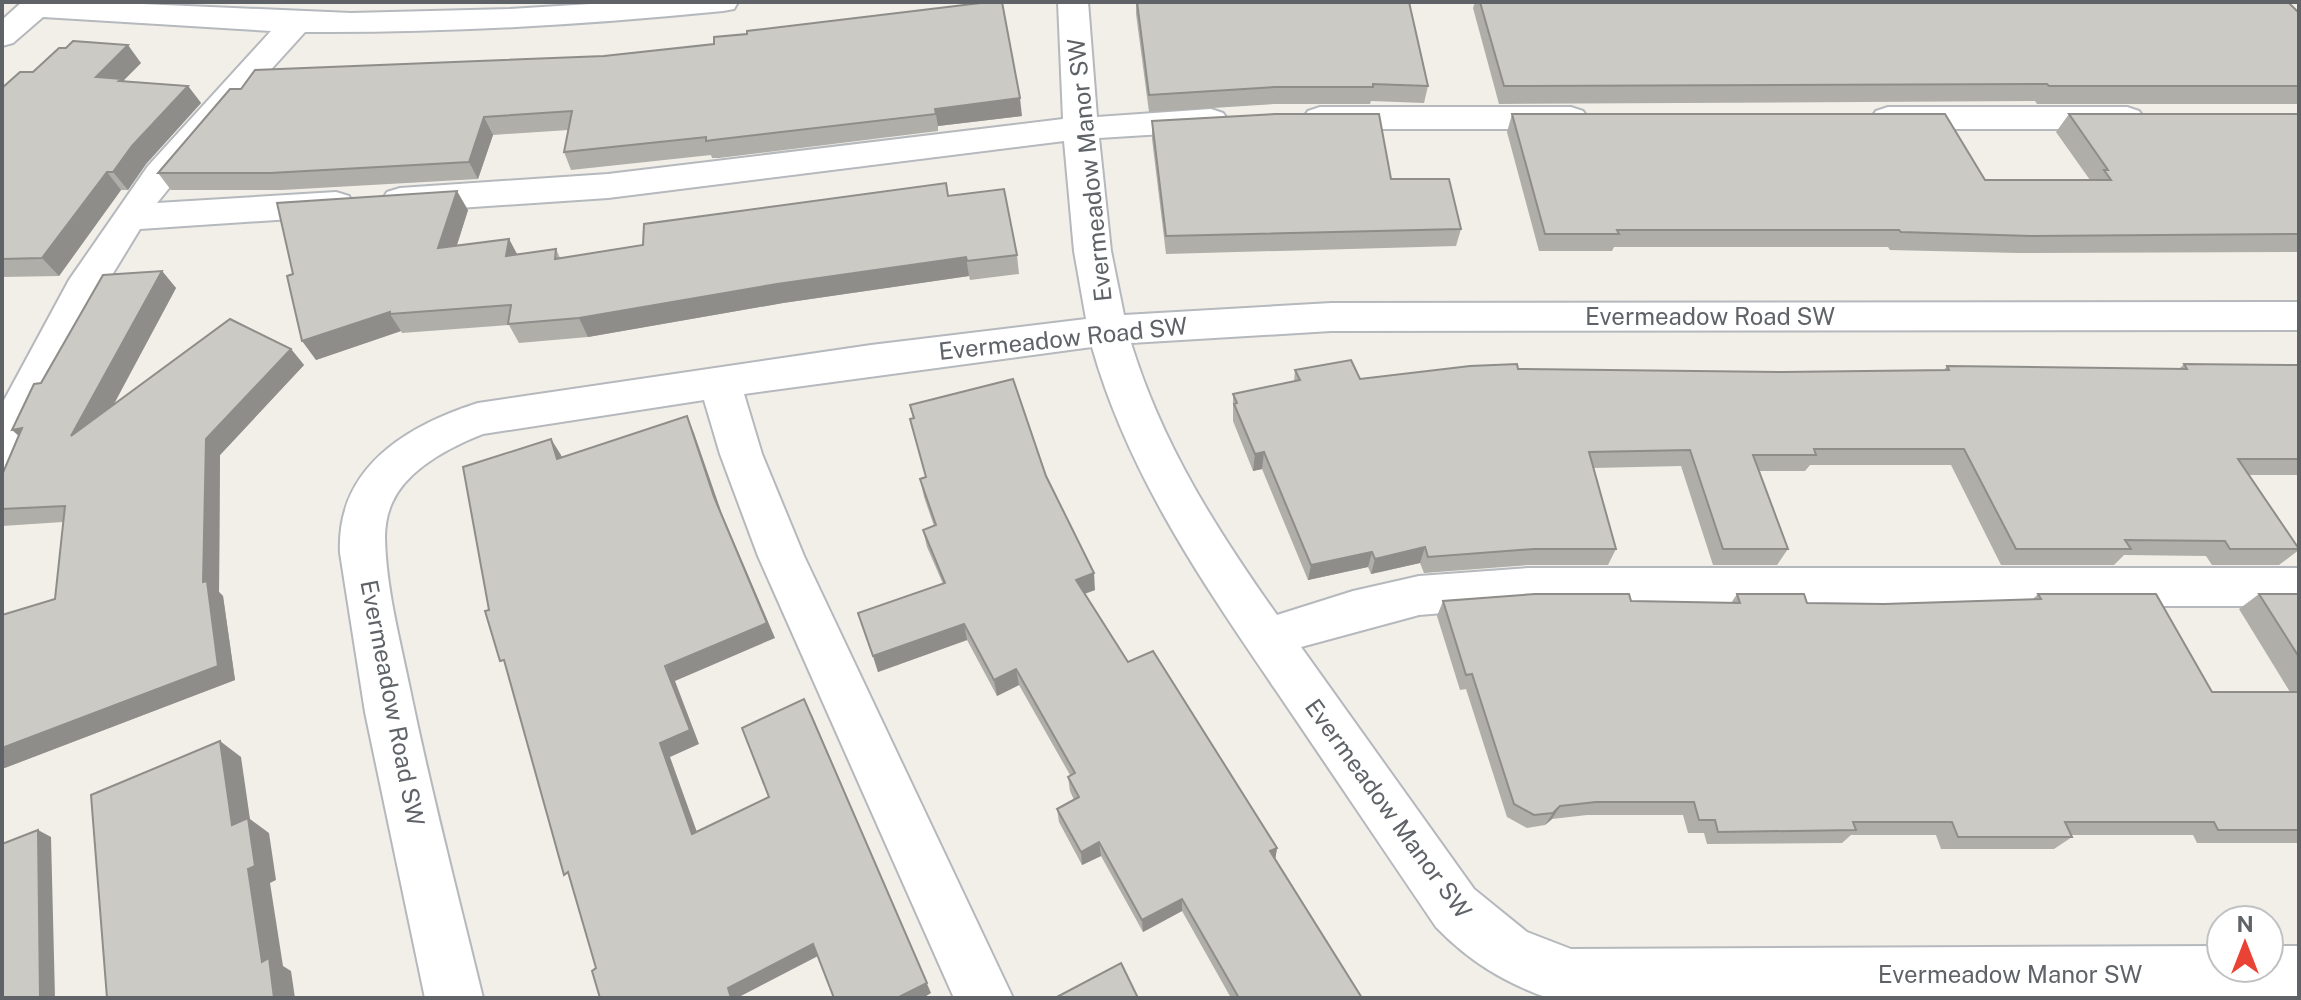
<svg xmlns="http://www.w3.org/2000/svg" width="2301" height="1000" font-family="'Public Sans',sans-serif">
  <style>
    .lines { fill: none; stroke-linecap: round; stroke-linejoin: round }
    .minor-casing { stroke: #b5b8bc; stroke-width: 4 }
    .minor { fill: #fff; fill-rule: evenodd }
    .wall { fill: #afaea9 }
    .shaded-wall { fill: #8f8d8a }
    .building { fill: #cccac5; stroke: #8f8d8a; stroke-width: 2 }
    .labels { text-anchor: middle; stroke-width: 6; stroke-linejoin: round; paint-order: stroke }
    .street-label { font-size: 24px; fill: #5f6368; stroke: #fff }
  </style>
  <rect width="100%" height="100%" fill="#f1efe8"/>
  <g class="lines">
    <g class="minor-casing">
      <g id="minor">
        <path d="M22,2H97L351,13L510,9L622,2H738L734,9L723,11C584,25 445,33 305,32L210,137L157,203L336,192L349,196L354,204L349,212L336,216L140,229L84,321L17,466L2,471V404L69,280L148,166L271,31L43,17L13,43L2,46V20Z"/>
        <path d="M1058,2H1088L1097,117L1211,109L1223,113L1228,120L1223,127L1211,131L1099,138L1111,251L1124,315L1331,303L2299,302V330L1331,331L1131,343C1162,444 1216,529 1277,615L1353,591L1419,576L1528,568H2299V606H1528L1419,615L1301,647L1474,889L1527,932L1571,949L2221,946V968H2269V946H2299V998H1548C1503,982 1469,961 1436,927C1382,848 1329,768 1275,689C1202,582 1128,474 1092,347L744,394L762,454L804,556L1013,998H954L758,556L720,454L704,400L483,434C450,447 407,469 392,503C387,514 385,526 385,538C386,588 400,640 410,689C431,792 458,895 483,998H425L365,712L340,553C336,468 406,426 478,403L871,345L1086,319L1074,251L1064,141L608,198L400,212L387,208L382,200L387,192L400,188L608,174L1063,119Z"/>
        <polygon points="1320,107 1571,107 1583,111 1588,118 1583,125 1571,129 1320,129 1308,125 1303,118 1308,111"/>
        <polygon points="1888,107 2127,107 2139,111 2144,118 2139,125 2127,129 1888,129 1876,125 1871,118 1876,111"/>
      </g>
    </g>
    <use href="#minor" class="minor"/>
  </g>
  <g class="wall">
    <polygon points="1136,2 1409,2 1428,86 1424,103 1371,101 1370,104 1274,104 1149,112 1136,14"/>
    <polygon points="1475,2 2288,2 2299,13 2299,104 2037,104 2035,101 1499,104 1473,8"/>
    <polygon points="66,48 141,63 124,80 125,82 188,86 201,103 146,164 128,190 121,190 59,276 2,277 2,88 33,72"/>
    <polygon points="230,89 1022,116 938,126 938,131 719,158 712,158 711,155 571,170 564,152 568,130 493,135 478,179 282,190 171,190 158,173"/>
    <polygon points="1512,114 1985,180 2090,180 2056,132 2069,114 2299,114 2299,252 2018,253 1890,250 1888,247 1614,247 1612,251 1539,251 1507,132"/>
    <polygon points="1152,121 1391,179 1461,229 1456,246 1166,254 1152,139"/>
    <polygon points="948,196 1017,255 1019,274 970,280 969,276 783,303 588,337 519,343 509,325 402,333 401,331 316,360 293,274 468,210 457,245 509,239 517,254 556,249 560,258"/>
    <polygon points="162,271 176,288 113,406 291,349 304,365 220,455 219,592 223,596 235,680 2,769 2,615 55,599 63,522 2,526 2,475"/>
    <polygon points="2184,364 2299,365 2299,475 2249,475 2299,550 2279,565 2212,565 2206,556 2124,555 2114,565 2001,565 1951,465 1810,465 1805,471 1759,471 1788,549 1777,565 1713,565 1681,466 1593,468 1616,549 1608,565 1528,565 1424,573 1420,563 1371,574 1368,567 1308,580 1262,469 1253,471 1233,421 1233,394 1294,382 1295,370 1360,379 1518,369 1782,372 1944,370 1947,366 2179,369"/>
    <polygon points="910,405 1046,476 1095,590 1085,594 1128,662 1277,848 1275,859 1362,998 1231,998 1182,911 1143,932 1101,856 1082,865 1059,822 1057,809 1074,800 1070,791 1068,777 1070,775 1019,685 997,696 967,640 878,672 873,656 943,584 927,547 923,530 934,526 924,497 920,479 926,478 910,419 913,418"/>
    <polygon points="1737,594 1807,603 1884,604 2033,599 2038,594 2212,692 2290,692 2239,609 2259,594 2299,594 2299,843 2197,843 2193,835 2071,835 2072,837 2054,849 1941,849 1936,835 1851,835 1842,843 1707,844 1704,833 1688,833 1683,815 1587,815 1552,819 1545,825 1527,828 1507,817 1466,689 1460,690 1437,616 1443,601 1731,603"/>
  </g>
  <g class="shaded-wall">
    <polygon points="128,45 141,63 124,80 136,96 96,77"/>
    <polygon points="188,86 201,103 146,164 128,190 113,172 132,146"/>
    <polygon points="1020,98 1022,116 938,126 935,109"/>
    <polygon points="484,117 493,135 478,179 469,162"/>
    <polygon points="107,172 121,190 59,276 42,258"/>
    <polygon points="457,191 468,210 450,267 438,248"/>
    <polygon points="509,239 519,258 506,256"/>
    <polygon points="966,257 969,276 783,303 588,337 579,318 777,284"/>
    <polygon points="162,271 176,288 88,452 71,436"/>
    <polygon points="390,312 390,314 401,331 316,360 302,341"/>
    <polygon points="291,349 304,365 220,455 219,592 223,596 235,680 2,769 2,748 203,582 206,439"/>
    <polygon points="687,416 694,433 722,514 775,638 675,681 699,744 670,757 702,846 692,834 660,743"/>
    <polygon points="22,428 30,446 12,430"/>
    <polygon points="551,439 561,455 567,476 557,459"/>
    <polygon points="1264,452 1262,469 1253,471 1255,454"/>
    <polygon points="1425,547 1420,563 1371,574 1375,559"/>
    <polygon points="1372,552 1368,567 1308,580 1311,565"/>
    <polygon points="1094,573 1095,590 1077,596 1076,580"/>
    <polygon points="964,624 967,640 878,672 873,656"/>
    <polygon points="1016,669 1019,685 997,696 994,680"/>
    <polygon points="811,713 931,993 923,998 897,998"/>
    <polygon points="220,741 241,757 250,819 269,833 276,880 270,883 283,966 291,971 295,998 274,998 262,962 248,869 232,825"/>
    <polygon points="1560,806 1552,819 1545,825 1553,813"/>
    <polygon points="38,830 51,837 55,998 40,998"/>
    <polygon points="1099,842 1101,856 1082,865 1081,852"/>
    <polygon points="1277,848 1275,861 1270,851"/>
    <polygon points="1182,899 1182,911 1143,932 1142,920"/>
    <polygon points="813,944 820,955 737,998 731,998 728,988"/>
  </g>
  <g class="building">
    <polygon points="989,2 1002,2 1020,98 935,109 936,114 713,140 706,141 706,137 564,152 572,111 484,117 469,162 270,173 158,173 230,89 241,89 255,70 604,56 714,44 714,37 747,34 747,31"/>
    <polygon points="1137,2 1409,2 1428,86 1373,84 1373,87 1275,87 1149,95"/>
    <polygon points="1480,2 2288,2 2299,13 2299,86 2049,86 2047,84 1504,86"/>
    <polygon points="73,41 128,45 96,77 122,79 119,81 188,86 132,146 113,172 107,172 42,258 2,259 2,88 20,72 33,72 59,48 66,48"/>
    <polygon points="1276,114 1379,114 1391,179 1449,179 1461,229 1166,236 1152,121"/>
    <polygon points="1512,114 1945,114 1985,180 2111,180 2104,170 2108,170 2069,114 2299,114 2299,234 2031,236 1901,232 1899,230 1617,230 1619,234 1545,234"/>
    <polygon points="946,183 948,196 1004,189 1017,255 967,261 966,257 777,284 579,318 508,324 511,305 390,314 390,312 302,341 287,276 293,274 277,203 457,191 438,248 509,239 506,256 556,249 555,259 643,245 644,224"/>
    <polygon points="162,271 71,436 230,319 291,349 206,439 203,582 207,581 218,666 2,748 2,615 55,599 65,506 2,509 2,475 22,428 12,430 34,384 41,383 103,275"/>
    <polygon points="1351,360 1360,379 1470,366 1517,364 1518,369 1782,372 1949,370 1947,366 2187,369 2184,364 2299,365 2299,459 2238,459 2299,549 2230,549 2225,541 2125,540 2131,549 2016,549 1964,449 1814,449 1816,455 1753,455 1788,549 1723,549 1690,450 1589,452 1616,549 1534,549 1428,557 1425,547 1375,559 1372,552 1311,565 1264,452 1255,454 1234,404 1237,403 1233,394 1300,380 1295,370"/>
    <polygon points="1013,379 1046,476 1094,573 1076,580 1128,662 1153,651 1277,848 1270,851 1362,998 1239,998 1182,899 1142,920 1099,842 1081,852 1057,809 1079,797 1068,777 1075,773 1016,669 994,680 964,624 873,656 858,613 945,583 923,530 936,525 920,479 926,477 910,419 914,418 910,405"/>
    <polygon points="687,416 714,497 767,623 665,666 690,730 660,743 692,834 769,797 742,728 804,699 927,983 897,998 834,998 813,944 728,988 731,998 600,998 592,971 596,968 568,872 564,875 504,660 500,661 485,611 489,610 463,467 551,439 557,459"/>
    <polygon points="1535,594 1629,594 1631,601 1740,603 1737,594 1804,594 1807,603 1884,604 2041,599 2038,594 2156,594 2212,692 2299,692 2299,830 2218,830 2214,822 2065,822 2072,837 1958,837 1952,822 1853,822 1856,830 1718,832 1715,820 1699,820 1694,802 1596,802 1560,806 1553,813 1534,815 1514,804 1472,674 1466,675 1443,601"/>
    <polygon points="2259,594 2299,594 2299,657"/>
    <polygon points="220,741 232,825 248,818 255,866 248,869 262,962 269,958 274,998 107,998 91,795"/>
    <polygon points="38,830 40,998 2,998 2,844"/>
    <polygon points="1121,963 1138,998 1055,998"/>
  </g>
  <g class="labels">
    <g class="street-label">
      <text transform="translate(1090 170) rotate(-96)" y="8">Evermeadow Manor SW</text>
      <text x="1710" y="325">Evermeadow Road SW</text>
      <text transform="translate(1063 339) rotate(-6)" y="8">Evermeadow Road SW</text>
      <text transform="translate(392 703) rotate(79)" y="8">Evermeadow Road SW</text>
      <text transform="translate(1388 809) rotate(54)" y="8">Evermeadow Manor SW</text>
      <text x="2010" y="983">Evermeadow Manor SW</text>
    </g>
  </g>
  <rect width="2301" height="1000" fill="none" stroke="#5f6368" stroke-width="8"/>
  <g transform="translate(2245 944)"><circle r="38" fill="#ffffff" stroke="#bfc1c3" stroke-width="2"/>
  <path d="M0-6L14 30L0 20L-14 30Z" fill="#ea4335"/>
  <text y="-12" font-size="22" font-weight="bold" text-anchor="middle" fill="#5f6368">N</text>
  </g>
</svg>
